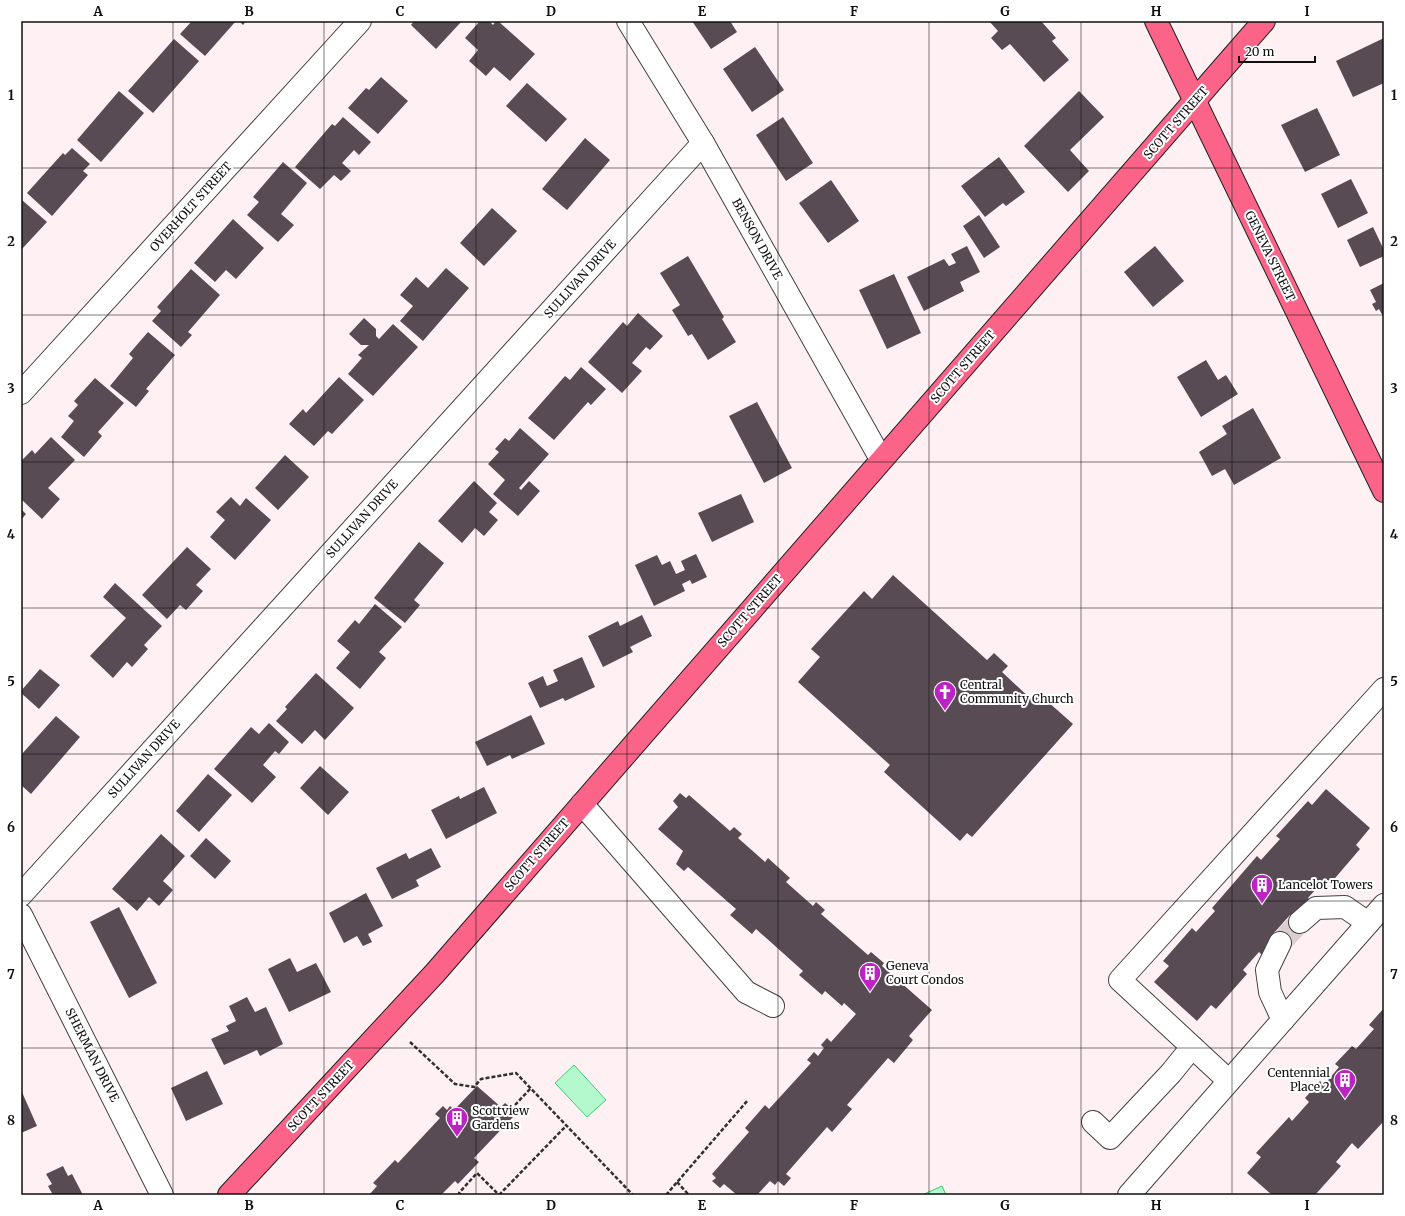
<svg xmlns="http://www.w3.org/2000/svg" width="1405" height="1216" font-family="Merriweather,serif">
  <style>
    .water { fill: #b4f8cd; stroke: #39d076 }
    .building { fill: #584b53 }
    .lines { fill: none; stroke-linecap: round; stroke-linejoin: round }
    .minor-tunnel { stroke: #dbced1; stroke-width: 22; stroke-dasharray: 22 11; stroke-linecap: butt }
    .minor-casing { stroke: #424242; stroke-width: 24 }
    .major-casing { stroke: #202020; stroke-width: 24 }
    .path { stroke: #313131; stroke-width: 2.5; stroke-dasharray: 4 2; stroke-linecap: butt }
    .minor { stroke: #fff; stroke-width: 22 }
    .major { stroke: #fb6488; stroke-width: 22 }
    .grid { fill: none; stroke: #0f0f0f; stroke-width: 1; stroke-opacity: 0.55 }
    .labels { text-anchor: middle; stroke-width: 4; stroke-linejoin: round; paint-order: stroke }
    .street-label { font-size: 12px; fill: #0f0f0f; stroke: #fff }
    .poi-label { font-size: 12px; fill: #0f0f0f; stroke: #fff; text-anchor: start }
    .neatline { fill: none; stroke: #0f0f0f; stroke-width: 1.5 }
    .grid-label { font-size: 13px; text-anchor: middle; font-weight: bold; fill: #0f0f0f }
  </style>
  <rect width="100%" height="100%" fill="#fff0f3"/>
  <g class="water">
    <polygon points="574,1065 606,1100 587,1117 555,1083"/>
    <polygon points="942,1186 946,1195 922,1195"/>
  </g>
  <g class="building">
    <polygon points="192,21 236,21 205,56 180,34"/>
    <polygon points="239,21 246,21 243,25"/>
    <polygon points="414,21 462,21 436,49 411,25"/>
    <polygon points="480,21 489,21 493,25 496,21 498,21 535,54 510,81 494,67 486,76 469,61 478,50 465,38"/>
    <polygon points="692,21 730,21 737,32 711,49"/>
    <polygon points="989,21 1041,21 1056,38 1052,41 1069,60 1044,82 1010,44 1002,50 991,38 998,31"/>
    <polygon points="1384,38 1384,83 1353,97 1336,61"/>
    <polygon points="174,39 199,61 153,113 128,91"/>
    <polygon points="755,47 784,90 752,112 723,69"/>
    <polygon points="381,77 408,101 378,134 348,108 366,88 369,90"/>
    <polygon points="527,83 567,119 546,142 506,106"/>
    <polygon points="119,91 144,113 101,162 77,140"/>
    <polygon points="1079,91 1104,117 1070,150 1089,171 1068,192 1024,146"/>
    <polygon points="1317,108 1340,155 1305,172 1281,125"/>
    <polygon points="343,117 371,142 359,155 354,150 342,163 351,171 341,181 334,175 320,189 295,167 332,124 335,126"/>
    <polygon points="783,117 813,163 786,181 756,135"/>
    <polygon points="585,138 610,160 567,210 542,189"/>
    <polygon points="72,148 90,164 83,171 88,175 52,216 27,193 63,153 65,155"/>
    <polygon points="999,157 1025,192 1006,206 1003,203 985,217 961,186"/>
    <polygon points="283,162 307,183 281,214 294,225 278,242 247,215 259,202 253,197"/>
    <polygon points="1351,179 1368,213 1338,228 1321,194"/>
    <polygon points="831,180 859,221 828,243 799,203"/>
    <polygon points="22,200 47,222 21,250 21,201"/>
    <polygon points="492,208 517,231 484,266 460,243"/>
    <polygon points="979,215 1000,247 984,258 963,226"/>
    <polygon points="233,219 264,248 236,279 226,270 215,282 194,263"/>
    <polygon points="1373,227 1384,250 1384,256 1360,267 1347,240"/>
    <polygon points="967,246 980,272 960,282 964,291 924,311 907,277 944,259 949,266 956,263 951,254"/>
    <polygon points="1155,246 1184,281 1153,307 1124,272"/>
    <polygon points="688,256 724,317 722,319 736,342 708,360 692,334 688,336 672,310 680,305 660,273"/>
    <polygon points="446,268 469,288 423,341 400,321 413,306 400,295 416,277 428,288"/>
    <polygon points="191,269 220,295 188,332 192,335 181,347 152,321 161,311 157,307"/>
    <polygon points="894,274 921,333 887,349 859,290"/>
    <polygon points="1384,283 1384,318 1379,309 1376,311 1372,304 1376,302 1370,290"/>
    <polygon points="638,313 663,336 650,350 646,347 632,363 642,371 622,393 588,362 623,322 627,326"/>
    <polygon points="364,318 376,329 376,336 379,339 393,324 418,347 373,396 348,374 362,358 358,355 369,345 361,345 349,334"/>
    <polygon points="148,332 175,355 146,389 149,391 136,407 110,386 133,358 129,354"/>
    <polygon points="1206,360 1218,380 1226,375 1238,394 1201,417 1177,377"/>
    <polygon points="581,367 606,389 591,405 588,402 554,440 528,418 565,376 570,380"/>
    <polygon points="339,377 364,400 332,434 328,431 314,446 289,424 303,409 306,413"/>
    <polygon points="95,378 124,403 98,432 102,436 84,457 61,437 74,421 68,416 78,405 74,401"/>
    <polygon points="757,402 792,468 764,483 729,416"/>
    <polygon points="1253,408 1281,458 1234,485 1225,469 1212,476 1199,452 1227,434 1222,426"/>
    <polygon points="520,428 549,454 519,488 521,490 529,481 540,491 518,516 493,494 505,480 488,464 499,452 495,449 505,438 509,441"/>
    <polygon points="51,437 75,460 48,488 60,499 42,519 21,499 21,461 32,450 35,454"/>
    <polygon points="285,455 309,477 278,510 255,488"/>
    <polygon points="474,481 497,503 489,512 498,520 484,536 475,528 462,543 438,521"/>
    <polygon points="741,494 754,522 712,542 698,513"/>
    <polygon points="231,497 240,506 246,498 271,520 235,560 210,537 225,520 216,512"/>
    <polygon points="21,509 26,514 21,520"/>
    <polygon points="419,542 444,563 414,600 420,605 405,623 374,598"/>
    <polygon points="187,547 211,569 196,585 203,591 186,610 180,605 167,619 142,595"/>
    <polygon points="696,554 707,577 692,584 690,580 682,584 685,591 654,606 635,565 657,555 662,565 670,561 676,574 685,570 681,561"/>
    <polygon points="893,575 987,660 994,653 1008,666 1002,672 1032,700 1038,693 1073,724 972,837 967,833 960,841 884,772 890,765 798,682 820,657 811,649 864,591 872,599"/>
    <polygon points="115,583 162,626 144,645 148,649 132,667 127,662 113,678 90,656 126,618 103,597"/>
    <polygon points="375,604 402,627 379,652 386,658 360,689 336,668 350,652 337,641 355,620 359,624"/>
    <polygon points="642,615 652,636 630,647 633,652 603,667 588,636 618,621 620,626"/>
    <polygon points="582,657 595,687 565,701 563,698 540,708 528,683 543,676 547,686 558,681 553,670"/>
    <polygon points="40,669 60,685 39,709 21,693 21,691"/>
    <polygon points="316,673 354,708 325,740 315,730 302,744 276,721 287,709 285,707"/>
    <polygon points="531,715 545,744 512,759 510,755 487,766 475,742"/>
    <polygon points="56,716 80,737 31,794 21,785 21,755"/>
    <polygon points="269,723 289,742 279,754 275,751 263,765 276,777 252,803 214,769 251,727 259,734"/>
    <polygon points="320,766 349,792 328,815 300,788"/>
    <polygon points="208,774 232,795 199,832 176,811"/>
    <polygon points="484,787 497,813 446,839 431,810 459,796 460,799"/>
    <polygon points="1326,789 1370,828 1356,845 1360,849 1330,884 1325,879 1308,898 1313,903 1297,921 1290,915 1273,934 1279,939 1264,957 1259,952 1243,970 1247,974 1216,1009 1211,1005 1197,1021 1154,982 1169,966 1163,961 1192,928 1196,932 1215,911 1212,908 1257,856 1261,860 1280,839 1276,836 1308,801 1312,805"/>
    <polygon points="680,793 686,798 689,795 730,831 734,827 742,834 738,838 765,862 768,858 790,878 786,882 813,906 816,902 825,910 821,914 868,955 871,952 884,963 882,966 932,1010 909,1036 913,1040 894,1063 888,1058 847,1105 852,1109 832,1132 827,1127 786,1174 791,1178 784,1186 778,1181 775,1185 770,1181 757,1195 737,1195 724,1184 720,1188 712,1181 716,1178 712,1174 749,1132 745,1128 765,1105 769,1109 811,1063 807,1060 814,1052 818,1056 824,1048 821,1045 827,1038 831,1042 856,1014 844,1003 842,1006 825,991 822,995 799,975 803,971 756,929 752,934 730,915 736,909 688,867 684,871 676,864 683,851 658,829 678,807 673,801"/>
    <polygon points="161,834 185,856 163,881 173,890 159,906 149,897 137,911 112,889"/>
    <polygon points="206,838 231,861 215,879 190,856"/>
    <polygon points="431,848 441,867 416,880 419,886 392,899 376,868 406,853 409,859"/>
    <polygon points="366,893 383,926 368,934 372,942 363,946 357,936 344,943 329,913"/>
    <polygon points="119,907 157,983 129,998 90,922"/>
    <polygon points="290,958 297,972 316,963 331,992 289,1012 268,969"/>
    <polygon points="247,997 255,1012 266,1007 283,1044 260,1056 257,1050 224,1065 211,1039 229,1031 226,1026 236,1021 229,1006"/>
    <polygon points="1384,1008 1384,1121 1358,1149 1352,1143 1336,1162 1341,1166 1315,1195 1272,1195 1247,1173 1261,1157 1256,1153 1289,1117 1292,1121 1309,1102 1305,1098 1320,1081 1324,1085 1339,1067 1335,1064 1352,1046 1356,1049 1374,1029 1369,1025"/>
    <polygon points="207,1071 223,1104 186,1121 171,1088"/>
    <polygon points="477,1086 501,1107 505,1103 514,1110 510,1114 513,1117 474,1158 479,1162 458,1184 455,1181 441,1195 369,1195 377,1186 373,1183 395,1160 398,1163 440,1118 435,1114 443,1106 447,1110 450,1106 454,1110"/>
    <polygon points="21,1090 37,1126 21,1133"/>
    <polygon points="63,1166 68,1176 72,1174 83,1195 53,1195 48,1186 52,1184 46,1174"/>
  </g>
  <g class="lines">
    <polyline class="minor-tunnel" points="1280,943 1300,922"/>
    <g class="minor-casing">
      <g id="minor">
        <polyline points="628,21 703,143 881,459"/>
        <polyline points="21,393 360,21"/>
        <polyline points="582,804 746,992 773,1006"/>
        <polyline points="21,895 703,143"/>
        <polyline points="21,915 162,1195"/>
        <polyline points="1300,922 1316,908 1345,907 1368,923"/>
        <polyline points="1280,943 1267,970 1270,992 1283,1020"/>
        <polyline points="1229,1081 1120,980 1384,689"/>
        <polyline points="1093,1122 1110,1138 1171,1073 1192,1047"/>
        <polyline points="1129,1195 1384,905"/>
      </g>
    </g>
    <g class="major-casing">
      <g id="major">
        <polyline points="1156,21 1384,491"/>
        <polyline points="229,1195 435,973 1264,21"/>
      </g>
    </g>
    <g class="path">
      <polyline points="410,1042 455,1084 474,1087 481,1079 516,1073 633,1195"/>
      <polyline points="515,1105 531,1088"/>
      <polyline points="677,1182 689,1195"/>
      <polyline points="461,1195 459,1193 477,1173 499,1195"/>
      <polyline points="499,1195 566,1126"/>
      <polyline points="666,1195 748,1100"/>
    </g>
    <use href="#minor" class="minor"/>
    <use href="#major" class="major"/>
  </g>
  <path class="grid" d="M173,21V1195M324,21V1195M476,21V1195M627,21V1195M778,21V1195M929,21V1195M1081,21V1195M1232,21V1195M21,168H1384M21,315H1384M21,462H1384M21,608H1384M21,754H1384M21,901H1384M21,1048H1384"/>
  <defs>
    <g id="church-pin" transform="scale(1.15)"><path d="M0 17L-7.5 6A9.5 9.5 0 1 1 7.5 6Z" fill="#bc23c3" stroke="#fff"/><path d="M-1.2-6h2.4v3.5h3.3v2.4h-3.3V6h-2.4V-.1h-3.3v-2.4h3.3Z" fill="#fff"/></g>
    <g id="building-pin" transform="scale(1.15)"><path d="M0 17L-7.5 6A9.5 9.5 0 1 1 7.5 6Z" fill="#bc23c3" stroke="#fff"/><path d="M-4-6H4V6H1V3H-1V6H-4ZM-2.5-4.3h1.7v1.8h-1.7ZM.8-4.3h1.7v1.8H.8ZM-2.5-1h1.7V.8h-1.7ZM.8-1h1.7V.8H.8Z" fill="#fff"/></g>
  </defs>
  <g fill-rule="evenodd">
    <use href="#church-pin" x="945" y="692"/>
    <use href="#building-pin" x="1262" y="885"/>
    <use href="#building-pin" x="870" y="973"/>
    <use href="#building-pin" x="1345" y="1080"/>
    <use href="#building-pin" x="457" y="1118"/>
  </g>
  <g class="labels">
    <g class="street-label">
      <text transform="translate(1176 123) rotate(-49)" y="4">SCOTT STREET</text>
      <text transform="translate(191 207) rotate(-48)" y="4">OVERHOLT STREET</text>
      <text transform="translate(757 239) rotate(61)" y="4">BENSON DRIVE</text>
      <text transform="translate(1270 256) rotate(64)" y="4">GENEVA STREET</text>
      <text transform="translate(580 279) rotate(-48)" y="4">SULLIVAN DRIVE</text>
      <text transform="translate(963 367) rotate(-49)" y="4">SCOTT STREET</text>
      <text transform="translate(362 519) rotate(-48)" y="4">SULLIVAN DRIVE</text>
      <text transform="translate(750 611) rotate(-49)" y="4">SCOTT STREET</text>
      <text transform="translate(144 759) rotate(-48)" y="4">SULLIVAN DRIVE</text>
      <text transform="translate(537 855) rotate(-49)" y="4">SCOTT STREET</text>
      <text transform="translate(92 1055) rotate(63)" y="4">SHERMAN DRIVE</text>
      <text transform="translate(321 1096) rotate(-47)" y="4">SCOTT STREET</text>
    </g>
    <g class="poi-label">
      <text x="960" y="689">Central<tspan x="960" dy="14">Community Church</tspan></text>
      <text x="1278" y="889">Lancelot Towers</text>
      <text x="886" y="970">Geneva<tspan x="886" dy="14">Court Condos</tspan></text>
      <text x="1330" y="1077" text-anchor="end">Centennial<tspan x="1330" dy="14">Place 2</tspan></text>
      <text x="472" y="1115">Scottview<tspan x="472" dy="14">Gardens</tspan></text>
    </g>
  </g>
  <rect width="1405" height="1216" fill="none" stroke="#ffffff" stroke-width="44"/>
  <path d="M1239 56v6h76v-6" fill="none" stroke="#0f0f0f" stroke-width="2"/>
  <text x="1245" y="56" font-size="12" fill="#0f0f0f" stroke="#ffffff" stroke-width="3" paint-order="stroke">20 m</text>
  <rect x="22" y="22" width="1361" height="1172" class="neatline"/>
  <g class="grid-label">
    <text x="98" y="16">A</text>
    <text x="249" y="16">B</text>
    <text x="400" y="16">C</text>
    <text x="551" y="16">D</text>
    <text x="702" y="16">E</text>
    <text x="854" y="16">F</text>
    <text x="1005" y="16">G</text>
    <text x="1156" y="16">H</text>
    <text x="1307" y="16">I</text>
    <text x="11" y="100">1</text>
    <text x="1394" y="100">1</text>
    <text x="11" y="246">2</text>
    <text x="1394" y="246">2</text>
    <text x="11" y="393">3</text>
    <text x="1394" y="393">3</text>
    <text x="11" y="539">4</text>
    <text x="1394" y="539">4</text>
    <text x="11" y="686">5</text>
    <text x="1394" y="686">5</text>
    <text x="11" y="832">6</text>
    <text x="1394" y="832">6</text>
    <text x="11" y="979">7</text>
    <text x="1394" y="979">7</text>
    <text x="11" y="1125">8</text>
    <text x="1394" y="1125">8</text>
    <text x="98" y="1210">A</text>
    <text x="249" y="1210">B</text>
    <text x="400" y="1210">C</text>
    <text x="551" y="1210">D</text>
    <text x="702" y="1210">E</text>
    <text x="854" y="1210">F</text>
    <text x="1005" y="1210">G</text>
    <text x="1156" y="1210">H</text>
    <text x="1307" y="1210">I</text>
  </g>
</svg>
